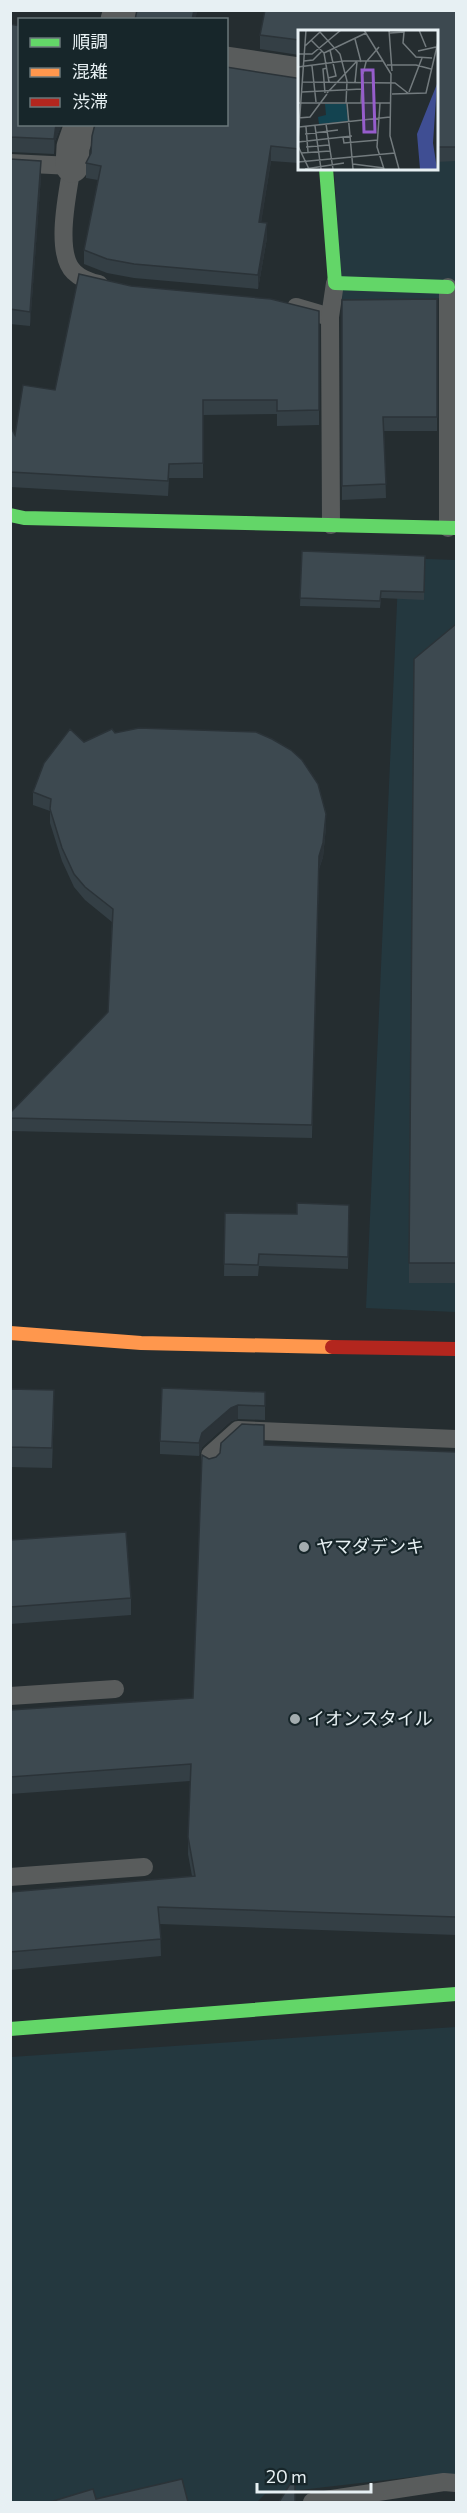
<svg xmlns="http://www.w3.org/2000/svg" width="467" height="2513" font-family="Commissioner,'Noto Sans JP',sans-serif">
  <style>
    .built { fill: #24383f }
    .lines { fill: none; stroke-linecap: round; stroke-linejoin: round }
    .lane { stroke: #595c5c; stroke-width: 18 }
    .street { stroke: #595c5c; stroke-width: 33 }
    .fast { stroke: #63d668; stroke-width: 14 }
    .slow { stroke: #ff974d; stroke-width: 14 }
    .jam { stroke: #b3261e; stroke-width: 14 }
    .wall { fill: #343f45 }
    .shaded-wall { fill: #2b3338 }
    .building { fill: #3d4950; stroke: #2b3338; stroke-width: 1.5 }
    .poi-dot { fill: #a3acaf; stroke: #17262a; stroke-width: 2 }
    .labels { text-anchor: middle; stroke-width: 4.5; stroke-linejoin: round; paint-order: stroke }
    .poi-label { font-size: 18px; fill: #e7f0f3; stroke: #17262a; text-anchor: start }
    .inset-road { fill: none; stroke: #737b7e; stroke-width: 1.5 }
    .view { fill: #965dcc; fill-opacity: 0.15; stroke: #965dcc; stroke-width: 3 }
    .inset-edge { fill: none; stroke: #e7f0f3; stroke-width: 3 }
  </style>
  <rect width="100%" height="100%" fill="#252d30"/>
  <g class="built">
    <polygon points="456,11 456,296 343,311 334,168 436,168 436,32"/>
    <polygon points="399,558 456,560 456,1312 366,1308"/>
    <polygon points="456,2027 456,2478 421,2476 265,2494 257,2502 11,2502 11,2057"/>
  </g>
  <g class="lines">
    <g class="lane">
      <path d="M10,163L72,166C68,191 54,253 74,272C81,279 90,282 99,284"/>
      <polyline points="448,287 448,528"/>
      <polyline points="296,307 330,317"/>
      <polyline points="331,525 330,317 335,283"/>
      <polyline points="210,1465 210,1455 238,1430 456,1439"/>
      <polyline points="10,1696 115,1689"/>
      <polyline points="10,1877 144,1867"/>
      <polyline points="312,2502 444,2482 456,2483"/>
    </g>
    <g class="street">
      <polyline points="117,20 120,10"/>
      <polyline points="226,63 299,74"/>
      <polyline points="72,166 73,147 81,124"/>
    </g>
    <g class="fast">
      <polyline points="326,168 335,283 448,287"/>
      <polyline points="10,515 24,518 456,528"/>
      <polyline points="10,2029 456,1994"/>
    </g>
    <polyline class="slow" points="10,1333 141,1343 332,1347"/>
    <polyline class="jam" points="332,1347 456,1349"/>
  </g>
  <g class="wall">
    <polygon points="456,10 456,161 435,162 435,32 299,32 299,55 260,49 260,35"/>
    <polygon points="10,24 62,124 55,141 54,154 11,152"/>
    <polygon points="296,78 299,78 299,163 271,161 261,222 267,238 258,289 134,278 107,273 84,264 84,250 98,180 86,178 86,163 91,153"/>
    <polygon points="10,159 41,176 30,326 10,324"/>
    <polygon points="131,286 319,311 319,425 277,426 277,414 203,415 203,478 169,478 168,496 10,487 10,426 15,435 55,390"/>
    <polygon points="437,299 437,431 384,431 386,498 342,500 342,300"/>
    <polygon points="302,551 425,556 424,600 381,598 380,608 300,606"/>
    <polygon points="456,624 456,1283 409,1283 409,1263"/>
    <polygon points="115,733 326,827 323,857 319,869 312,1138 10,1131 10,1113 108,1012 112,922 85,900 74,887 62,861 50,823 50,811 33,805 33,792 84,742"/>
    <polygon points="225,1213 349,1216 348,1269 259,1266 258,1276 224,1276"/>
    <polygon points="10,1389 54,1410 52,1468 10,1467"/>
    <polygon points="265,1392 265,1420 238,1419 231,1421 202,1447 199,1456 160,1454 160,1441"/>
    <polygon points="264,1445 456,1452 456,1935 160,1924 161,1956 10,1970 10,1892 192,1876 188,1854 190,1781 10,1794 10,1710 193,1698 209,1459"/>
    <polygon points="10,1540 131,1598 131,1615 10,1624"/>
  </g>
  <g class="shaded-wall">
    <polygon points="194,10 198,10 195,20 192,20"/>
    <polygon points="56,124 62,124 55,141 54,154 54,139"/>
    <polygon points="271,146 271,161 259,237 259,222"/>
    <polygon points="41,161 41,176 30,326 30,312"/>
    <polygon points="267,223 267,238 258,289 258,275"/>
    <polygon points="326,814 326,827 323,857 319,869 312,1138 319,856"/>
    <polygon points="238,1405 238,1419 231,1421 202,1447 199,1456 199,1443 202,1433 231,1408"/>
  </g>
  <g class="building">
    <polygon points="137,10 194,10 192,20 135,20"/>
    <polygon points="265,10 456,10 456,147 435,147 435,32 299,32 299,40 260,35"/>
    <polygon points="10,24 20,26 20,124 56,124 54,139 10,137"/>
    <polygon points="226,67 296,78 299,78 299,149 271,146 259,222 267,223 258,275 134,264 107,259 84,250 101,166 86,163 91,153 92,136 95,124 226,124"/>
    <polygon points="10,159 41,161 30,312 10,309"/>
    <polygon points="79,274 131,286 271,299 319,311 319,410 277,411 277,400 203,400 203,463 169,464 168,481 10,472 10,426 15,435 23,385 55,390"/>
    <polygon points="437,299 437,417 383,417 386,484 342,486 342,300"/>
    <polygon points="302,551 425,556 424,592 381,591 380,601 300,598"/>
    <polygon points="456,624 456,1263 409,1263 414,659"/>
    <polygon points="139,728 256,732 272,739 291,750 302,760 318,784 326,814 323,843 319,856 312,1125 10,1118 10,1113 108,1012 113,909 85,887 74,874 62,848 50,809 51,799 33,792 44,763 70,729 84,742 112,729 115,733"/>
    <polygon points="297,1203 349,1205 348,1257 259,1254 258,1265 224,1264 225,1213 297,1214"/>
    <polygon points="162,1388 265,1392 265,1406 238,1405 231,1408 202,1433 199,1443 160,1441"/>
    <polygon points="10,1389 54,1390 52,1448 10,1447"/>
    <polygon points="242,1424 264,1425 264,1445 456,1452 456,1917 158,1907 161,1939 10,1952 10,1892 195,1876 188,1837 191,1764 10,1777 10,1710 193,1698 202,1455 209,1459 216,1457 220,1453 221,1443"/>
    <polygon points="126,1532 131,1598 10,1607 10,1540"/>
    <polygon points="295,2476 295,2502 279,2502"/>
    <polygon points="182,2479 188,2502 50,2502 93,2489 96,2499"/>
  </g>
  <g class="poi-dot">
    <circle cx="304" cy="1547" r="6"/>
    <circle cx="295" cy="1719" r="6"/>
  </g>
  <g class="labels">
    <g class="poi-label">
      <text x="316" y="1553">ヤマダデンキ</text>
      <text x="307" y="1725">イオンスタイル</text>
    </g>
  </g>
  <g transform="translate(298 30)">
    <rect width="140" height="140" fill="#252d30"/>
    <path d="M27,74H48L50,91L21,94L20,87L28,85Z" fill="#134350"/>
    <path d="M139,54L135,113L139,139H122L119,104Z" fill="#3f4e93"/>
    <path class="inset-road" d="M66,0L93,44L92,106L101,139M91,0L94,41M121,0L128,17M92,3L106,2L105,13L118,27L134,28M57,9L63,32M13,10L26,23L31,52M7,16L22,2L42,24L49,51L48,73M120,21L138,17M26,23L68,3M0,24H14L43,0M6,31L15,30L24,21M89,35H118L133,39M14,36L18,72M0,37L46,31H85M65,44L68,32L81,17M30,48L38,46L32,20M5,52L97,53L111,64M57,52L59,32M4,62L64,59M111,62L124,28M27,63L25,39L29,38M29,63L59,31M94,64L128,63L140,12M0,73H92M49,73L55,139M63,73L64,53M82,73L79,117L86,139M0,88L12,87L29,64M140,93V136M28,94L35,139M17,96L23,139M1,97L92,87M8,97L10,122M7,104L40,100M45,107L46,113L80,110M0,111L8,0M0,112L54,106M0,116L11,139M8,117L31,115M3,123L32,121M0,132L97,123M55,134L86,138M7,139L46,133"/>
    <path class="view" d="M64,40H75L77,102H66Z"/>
    <rect width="140" height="140" class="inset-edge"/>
  </g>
  <rect width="467" height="2513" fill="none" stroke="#e7f0f3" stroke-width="24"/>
  <rect x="18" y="18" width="210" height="108" fill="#17262a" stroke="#6a777a" stroke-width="1.5"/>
  <rect x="30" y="38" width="30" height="9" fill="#63d668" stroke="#6a777a" stroke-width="1.5"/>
  <text x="72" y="48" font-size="18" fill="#e7f0f3">順調</text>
  <rect x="30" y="68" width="30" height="9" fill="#ff974d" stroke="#6a777a" stroke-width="1.5"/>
  <text x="72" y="78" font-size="18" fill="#e7f0f3">混雑</text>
  <rect x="30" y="98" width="30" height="9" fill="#b3261e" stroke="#6a777a" stroke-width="1.5"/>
  <text x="72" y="108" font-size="18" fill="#e7f0f3">渋滞</text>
  <path d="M257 2483v9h114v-9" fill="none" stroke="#e7f0f3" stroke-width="3"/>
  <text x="266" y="2483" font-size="18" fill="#e7f0f3" stroke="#17262a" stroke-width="4.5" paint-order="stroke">20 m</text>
</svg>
